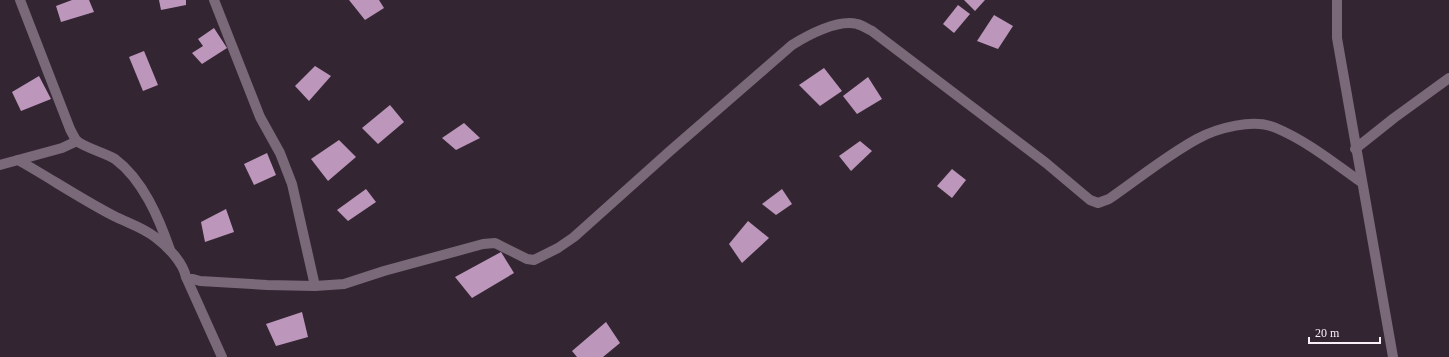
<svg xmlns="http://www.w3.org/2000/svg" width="1449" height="357" font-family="'Times New Roman',serif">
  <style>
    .building { fill: #bd97bb }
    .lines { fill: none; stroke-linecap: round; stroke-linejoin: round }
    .street { stroke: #7a6978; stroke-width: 10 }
  </style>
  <rect width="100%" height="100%" fill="#332632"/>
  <g class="building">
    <polygon points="72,0 89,0 94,12 61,22 56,6"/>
    <polygon points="159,0 186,0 186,5 161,10"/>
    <polygon points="349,0 379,0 384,8 365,20"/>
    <polygon points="964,0 985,0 975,11"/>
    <polygon points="958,5 970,14 954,33 943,24"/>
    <polygon points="994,15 1013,26 998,49 977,41"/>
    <polygon points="214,28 227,48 202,64 192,53 203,46 198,39"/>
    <polygon points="144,51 158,85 143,91 129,57"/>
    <polygon points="315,66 331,76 309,101 295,86"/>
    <polygon points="824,68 842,91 820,106 799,85"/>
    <polygon points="39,76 51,99 21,111 12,92"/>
    <polygon points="868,77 882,99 857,114 843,96"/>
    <polygon points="390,105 404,122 378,144 362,128"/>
    <polygon points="464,123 480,138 456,150 442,138"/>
    <polygon points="339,140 356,157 328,181 311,159"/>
    <polygon points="860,141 872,151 851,171 839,156"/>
    <polygon points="267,153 276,175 254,185 244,164"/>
    <polygon points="952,169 966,180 952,198 937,186"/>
    <polygon points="366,189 376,202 348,221 337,210"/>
    <polygon points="782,189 792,204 776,215 762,204"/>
    <polygon points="226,209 234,232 205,242 201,222"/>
    <polygon points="748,221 769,238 742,263 729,244"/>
    <polygon points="501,252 514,273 472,298 455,277"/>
    <polygon points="302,312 308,337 276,346 266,324"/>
    <polygon points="606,322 620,343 603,357 577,357 572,351"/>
  </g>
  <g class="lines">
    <g class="street">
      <path d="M20,0L70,129C72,133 74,137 76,140C82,147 106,153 115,159C143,180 159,218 170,250"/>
      <polyline points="214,0 260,117 280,153 292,184 315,286"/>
      <polyline points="1337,0 1337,38 1393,357"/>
      <polyline points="1355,149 1394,118 1449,78"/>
      <path d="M18,160C50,178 81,199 114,216C128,223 142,227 155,237C167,246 183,262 186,277L200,281L267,285L315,286L344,284L384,271L483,244L495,243L527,259L534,260L558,248L574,237L670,151L792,45C808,35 838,19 857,24C862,25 867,29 872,31L1046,163L1090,200L1098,203L1109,199C1138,179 1166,156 1197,139C1217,128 1254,118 1276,128C1307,141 1334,163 1361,182"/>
      <polyline points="0,165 62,148 77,141"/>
      <polyline points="186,277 222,357"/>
    </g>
  </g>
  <path d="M1309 337v6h71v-6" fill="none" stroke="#f8eff8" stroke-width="2"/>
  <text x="1315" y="337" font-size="12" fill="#f8eff8" stroke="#332632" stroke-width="3" paint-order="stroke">20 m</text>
</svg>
